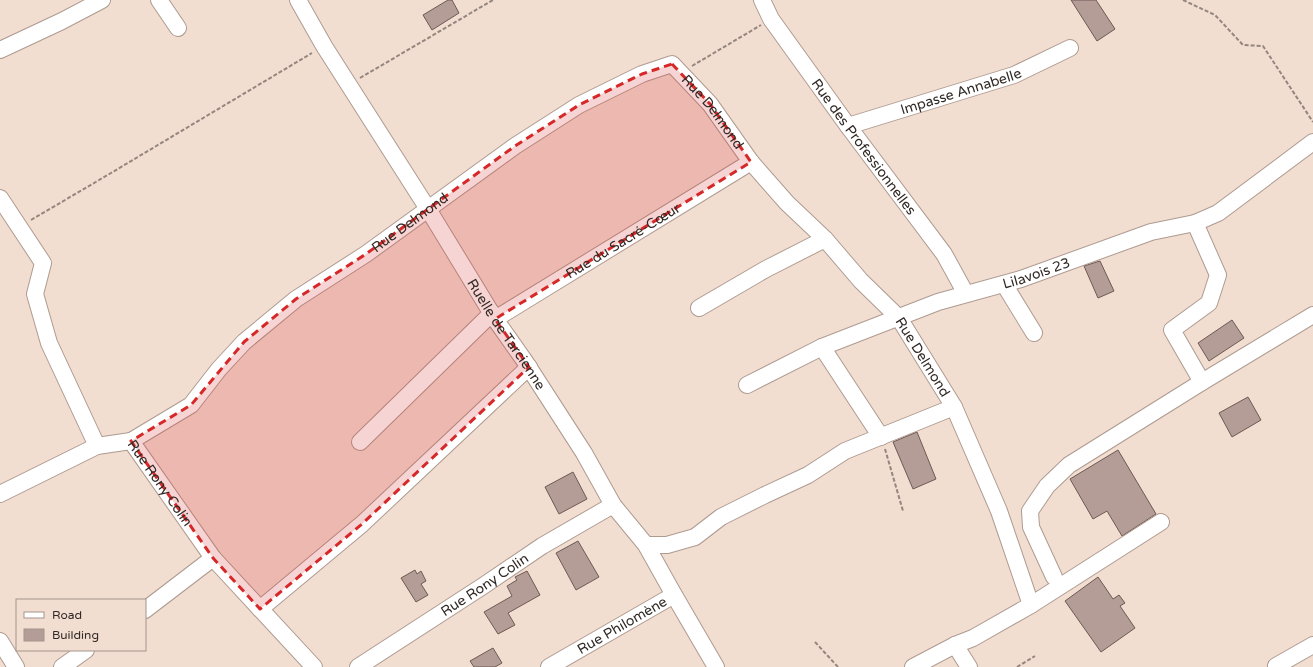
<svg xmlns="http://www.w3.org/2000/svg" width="1313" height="667" font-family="'Varela Round',sans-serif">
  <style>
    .building { fill: #b39d96; stroke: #6e5954 }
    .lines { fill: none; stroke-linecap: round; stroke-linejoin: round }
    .minor-casing { stroke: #ae9b90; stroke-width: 18 }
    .path { stroke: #94867e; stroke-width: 2; stroke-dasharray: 4 2; stroke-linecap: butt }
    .minor { stroke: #fff; stroke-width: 16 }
    .marked { fill: #d62828; fill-opacity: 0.2; stroke: #d62828; stroke-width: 3; stroke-dasharray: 8 5; stroke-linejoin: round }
    .labels { text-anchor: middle; stroke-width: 3; stroke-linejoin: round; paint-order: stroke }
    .street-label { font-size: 14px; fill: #312925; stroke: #f2ddd1 }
  </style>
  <rect width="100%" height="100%" fill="#f2ddd1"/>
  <g class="building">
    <polygon points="448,0 452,0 459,13 432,30 423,15"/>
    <polygon points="1071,0 1096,0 1115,29 1097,41"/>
    <polygon points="1100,261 1114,291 1098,298 1084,266"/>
    <polygon points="1232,320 1244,338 1209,361 1198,343"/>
    <polygon points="1248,397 1261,420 1232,437 1219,413"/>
    <polygon points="917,432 936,479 913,489 893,442"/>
    <polygon points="1118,450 1156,514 1122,536 1107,511 1093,519 1070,479"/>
    <polygon points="573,472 587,499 559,514 545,487"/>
    <polygon points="578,541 599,577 576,590 556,553"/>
    <polygon points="415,570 417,574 421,571 426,581 421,584 428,595 416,602 401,578"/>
    <polygon points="527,571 540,595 508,613 515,625 498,634 484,612 512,596 507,586 517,580 515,577"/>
    <polygon points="1098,577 1113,599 1119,595 1125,603 1120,606 1135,628 1101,652 1065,601"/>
    <polygon points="493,648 502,663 495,667 474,667 470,661"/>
  </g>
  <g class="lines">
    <g class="minor-casing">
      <g id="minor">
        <polyline points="159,0 178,28"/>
        <path id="s1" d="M298,0L324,46L428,209L495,319L524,360L584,453L613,505L646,545L674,595L716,667"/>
        <path id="s2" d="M762,0L771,19L848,126L944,254L966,294"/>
        <polyline points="0,50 62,21 102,0"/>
        <path id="s3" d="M848,126L1014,75L1070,48"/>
        <path id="s4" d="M0,198L43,263L35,294L49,343L97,446L131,441L213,558L314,667"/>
        <polyline points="1195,223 1218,275 1209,303 1172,330 1202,382"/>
        <polyline points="1004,284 1034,333"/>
        <polyline points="699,308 766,269 825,239"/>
        <path id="s5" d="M495,319L751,162"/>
        <polyline points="822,347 881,437"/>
        <path id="s6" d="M747,385L822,347L938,302L1021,279L1151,232L1195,223L1218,213L1313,142"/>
        <path id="s7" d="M131,441L191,405L219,369L244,342L296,299L366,254L515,146L579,105L642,74L672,64L710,104L751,162L787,203L825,239L861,281L899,318L954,407L999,511L1031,605L973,638L955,645L913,667"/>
        <polyline points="360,442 492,313"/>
        <polyline points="0,494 97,446"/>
        <polyline points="646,545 667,545 695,537 721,517 765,495 808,475 845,451 954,407"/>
        <polyline points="1054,577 1031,527 1030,511 1047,486 1069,465 1202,382 1313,315"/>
        <polyline points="1031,605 1161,522"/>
        <polyline points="260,609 362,524 529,367"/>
        <polyline points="145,610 213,558"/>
        <polyline points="0,641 16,667"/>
        <polyline points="955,645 969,667"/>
        <polyline points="1276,666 1313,645"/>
        <polyline points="62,667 86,650"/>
        <path id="s8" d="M358,667L483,586L542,546L613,505"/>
        <path id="s9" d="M549,667L674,595"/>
      </g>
    </g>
    <g class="path">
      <polyline points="1183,0 1215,15 1243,45 1263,46 1313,122"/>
      <polyline points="692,66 761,25"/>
      <polyline points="360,78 493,0"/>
      <polyline points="31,220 111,173 312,53"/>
      <polyline points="885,449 903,511"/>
      <polyline points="815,642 838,667"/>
      <polyline points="1017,667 1035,656"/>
    </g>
    <use href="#minor" class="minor"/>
  </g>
  <path class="marked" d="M672,64L710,104L751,162L495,319L529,367L362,524L260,609L213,558L131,441L191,405L244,342L296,299L366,254L515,146L579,105L642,74Z"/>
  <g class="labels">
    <g class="street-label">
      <text dy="5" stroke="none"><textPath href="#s3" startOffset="118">Impasse Annabelle</textPath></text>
      <text dy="5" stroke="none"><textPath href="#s7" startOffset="728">Rue Delmond</textPath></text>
      <text dy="5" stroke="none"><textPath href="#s2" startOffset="179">Rue des Professionnelles</textPath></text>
      <text dy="5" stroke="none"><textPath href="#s7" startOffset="357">Rue Delmond</textPath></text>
      <text dy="5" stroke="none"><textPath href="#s5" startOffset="150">Rue du Sacré-Cœur</textPath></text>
      <text dy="5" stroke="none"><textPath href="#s6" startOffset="311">Lilavois 23</textPath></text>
      <text dy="5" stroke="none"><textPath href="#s1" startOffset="394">Ruelle de Tarcienne</textPath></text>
      <text dy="5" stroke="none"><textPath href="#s7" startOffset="1052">Rue Delmond</textPath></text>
      <text dy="5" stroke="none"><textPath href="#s4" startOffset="360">Rue Rony Colin</textPath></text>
      <text dy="5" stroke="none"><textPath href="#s8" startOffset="151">Rue Rony Colin</textPath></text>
      <text dy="5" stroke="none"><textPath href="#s9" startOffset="84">Rue Philomène</textPath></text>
    </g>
  </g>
  <rect x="16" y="599" width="130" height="52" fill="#f2ddd1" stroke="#a5958c"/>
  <rect x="24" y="612" width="20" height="6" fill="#ffffff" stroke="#a5958c"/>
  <text x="52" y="619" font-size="12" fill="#312925">Road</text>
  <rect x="24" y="629" width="20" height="12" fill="#b39d96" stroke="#a5958c"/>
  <text x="52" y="639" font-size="12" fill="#312925">Building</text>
</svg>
